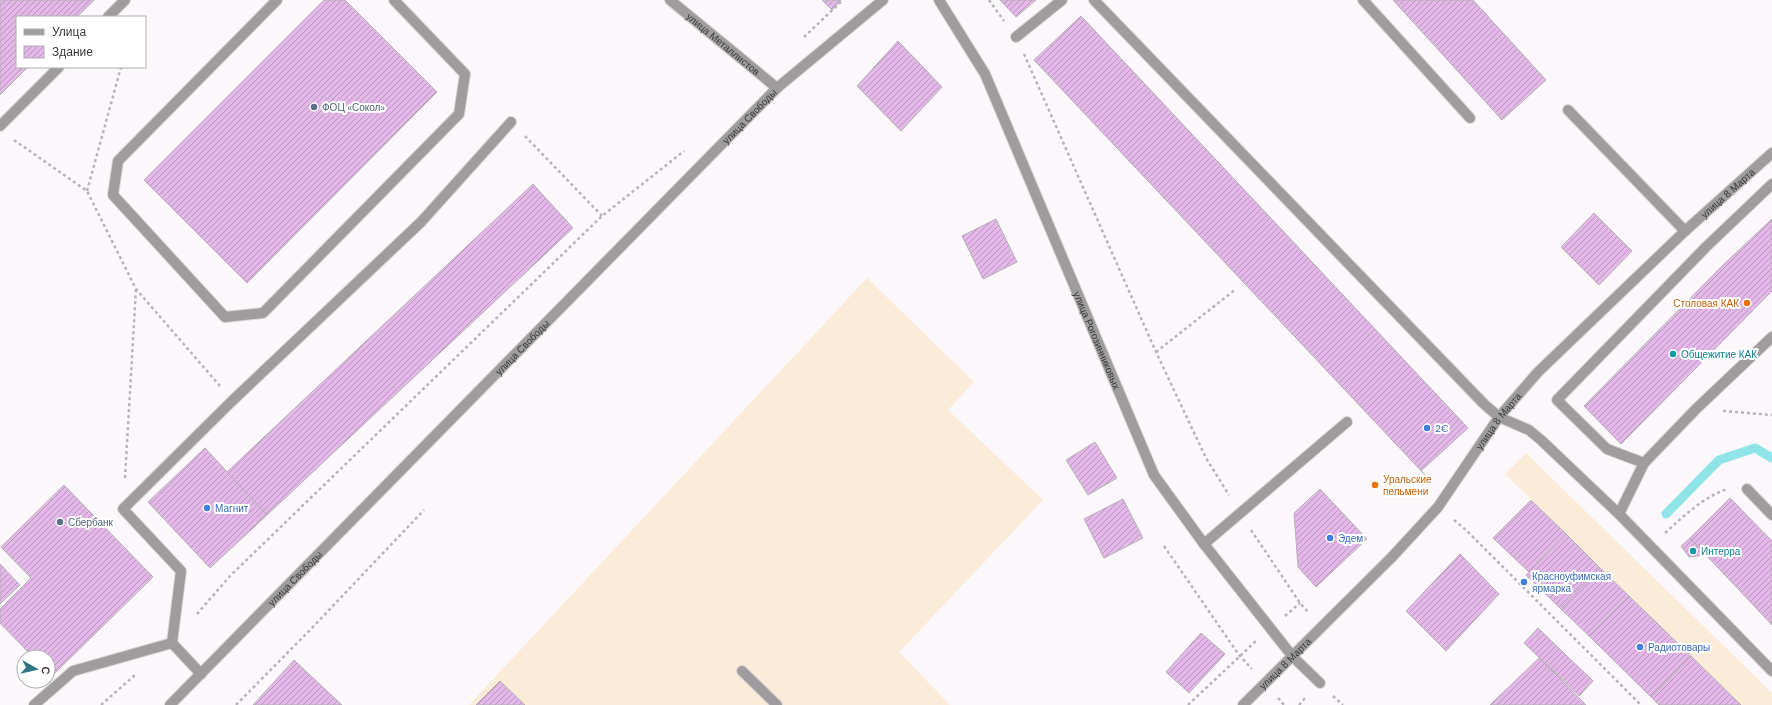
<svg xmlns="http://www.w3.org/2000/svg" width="1772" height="705" font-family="'DM Sans',sans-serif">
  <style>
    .industrial { fill: #fbecd9 }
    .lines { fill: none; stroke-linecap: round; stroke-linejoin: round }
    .stream { stroke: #8ee4e7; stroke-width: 9 }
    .building { fill: url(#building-hatch); stroke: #b4b1b5 }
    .minor-casing { stroke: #d8d5d8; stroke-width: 12 }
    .path { stroke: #b7b4b7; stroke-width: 2.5; stroke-dasharray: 3 3; stroke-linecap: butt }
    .minor { stroke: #9e9c9c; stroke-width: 10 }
    .service-dot { fill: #5c6f8a; stroke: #fff; stroke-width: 1.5 }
    .food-dot { fill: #e8710a; stroke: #fff; stroke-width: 1.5 }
    .culture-dot { fill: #0f9aa8; stroke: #fff; stroke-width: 1.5 }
    .shop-dot { fill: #3f7fe0; stroke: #fff; stroke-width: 1.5 }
    .labels { text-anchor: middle; stroke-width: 4; stroke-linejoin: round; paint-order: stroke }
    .street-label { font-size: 10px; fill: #3a393a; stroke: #fff }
    .service-label { font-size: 10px; fill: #4e5e75; stroke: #fff; text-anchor: start }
    .food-label { font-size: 10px; fill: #c56008; stroke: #fff; text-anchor: end }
    .culture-label { font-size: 10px; fill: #0d838f; stroke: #fff; text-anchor: start }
    .shop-label { font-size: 10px; fill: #366cbe; stroke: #fff; text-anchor: start }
  </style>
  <defs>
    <pattern id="building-hatch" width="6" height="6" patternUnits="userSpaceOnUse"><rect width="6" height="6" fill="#e4b7e9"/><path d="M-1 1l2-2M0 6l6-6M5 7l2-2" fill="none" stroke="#ba96be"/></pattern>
  </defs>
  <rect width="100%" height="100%" fill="#fbf7fb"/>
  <g class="industrial">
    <polygon points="867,278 974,382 948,410 1043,500 899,652 950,705 469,705"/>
    <polygon points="1526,453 1772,693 1772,705 1741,705 1505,474"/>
  </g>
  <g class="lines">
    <polyline class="stream" points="1666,514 1719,460 1755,448 1772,458"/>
  </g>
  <g class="building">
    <polygon points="0,0 94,0 77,17 17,17 17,67 28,67 0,95"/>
    <polygon points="324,0 345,0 437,92 247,283 144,180"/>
    <polygon points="822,0 841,0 832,10"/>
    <polygon points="1000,0 1036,0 1016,17"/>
    <polygon points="1393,0 1473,0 1546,80 1502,120"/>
    <polygon points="1081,16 1468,428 1421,471 1426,476 1034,60"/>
    <polygon points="898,41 942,87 901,131 857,86"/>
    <polygon points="533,184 573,228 267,515 227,472"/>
    <polygon points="1594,213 1632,251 1599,285 1561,247"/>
    <polygon points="996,219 1017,262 983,279 962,236"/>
    <polygon points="1772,219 1772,291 1621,444 1584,406 1723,265"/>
    <polygon points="1095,442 1117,478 1088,495 1066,460"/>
    <polygon points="205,448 267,515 210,568 148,502"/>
    <polygon points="64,485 153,577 52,676 48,672 48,657 33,657 0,623 0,609 31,578 1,547"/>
    <polygon points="1320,489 1367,539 1316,587 1298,567 1294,513"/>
    <polygon points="1730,498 1772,541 1772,625 1690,538"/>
    <polygon points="1123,499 1143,538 1104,558 1084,519"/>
    <polygon points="1531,500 1566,534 1529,572 1493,538"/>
    <polygon points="1566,534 1600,568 1561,609 1526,575"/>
    <polygon points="1690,538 1706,555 1689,557 1681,546"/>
    <polygon points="1460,554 1499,594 1446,651 1406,611"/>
    <polygon points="0,564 20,585 0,604"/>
    <polygon points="1600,568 1629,596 1589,636 1561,609"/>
    <polygon points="1629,596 1691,656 1651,697 1589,636"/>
    <polygon points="1538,628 1593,681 1579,696 1524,643"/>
    <polygon points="1201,633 1225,654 1189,693 1166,672"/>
    <polygon points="1691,656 1741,705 1659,705 1651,697"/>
    <polygon points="1539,658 1586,705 1490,705"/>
    <polygon points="294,660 342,705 253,705"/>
    <polygon points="500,681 525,705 476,705"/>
  </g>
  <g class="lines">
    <g class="minor-casing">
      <g id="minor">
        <polyline points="277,0 118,161 113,195 225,317 263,313 459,114 465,74 394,0"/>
        <path id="s1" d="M670,0L777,88"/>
        <path id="s2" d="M939,0L985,74L1154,475L1204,544L1293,657L1320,683"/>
        <polyline points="1094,0 1484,404 1499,417 1529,430 1541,440 1619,514 1772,671"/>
        <polyline points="1363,0 1470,118"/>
        <polyline points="108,17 125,0"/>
        <polyline points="1016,37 1062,0"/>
        <polyline points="1568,110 1685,231"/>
        <polyline points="0,126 59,67"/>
        <polyline points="1644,463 1607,449 1557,400 1706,247 1772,184"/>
        <polyline points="1747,489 1772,515"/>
        <polyline points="1619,514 1644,463 1696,409 1772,337"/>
        <polyline points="1204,544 1347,422"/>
        <polyline points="742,671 777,705"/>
        <polyline points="201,674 172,643 181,571 123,509 232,401 421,222 511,122"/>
        <polyline points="34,705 73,671 172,643"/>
        <path id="s3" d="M170,705L777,88L883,0"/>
        <path id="s4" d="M1243,705L1392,557L1438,507L1499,417L1538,372L1685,231L1772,153"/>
      </g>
    </g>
    <g class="path">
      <polyline points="989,0 1004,21"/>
      <polyline points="804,37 843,0"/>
      <polyline points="1024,54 1156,352 1206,458 1229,495"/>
      <polyline points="525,136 602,216"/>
      <polyline points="14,140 87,191 136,289 220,386"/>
      <polyline points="87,191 121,67"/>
      <polyline points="1156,352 1236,289"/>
      <polyline points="1723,411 1772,415"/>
      <polyline points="125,478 136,289"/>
      <polyline points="1454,520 1466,530 1641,705"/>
      <polyline points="1251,530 1300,603 1309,613"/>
      <path d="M1665,533C1685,515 1702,498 1727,489"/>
      <polyline points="1164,546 1239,655 1252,669"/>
      <polyline points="197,614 230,576 602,216 684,151"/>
      <polyline points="1285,616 1300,603"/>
      <polyline points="1333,696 1343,705"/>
      <polyline points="1278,698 1284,705"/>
      <polyline points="101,705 135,675"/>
      <polyline points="236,705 311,629 424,510"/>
      <polyline points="1188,705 1256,641"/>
      <polyline points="1299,705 1306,697"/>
    </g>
    <use href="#minor" class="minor"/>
  </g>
  <g class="service-dot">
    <circle cx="314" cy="107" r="4"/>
    <circle cx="60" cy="522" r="4"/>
  </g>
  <g class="food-dot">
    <circle cx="1747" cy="303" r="4"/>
    <circle cx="1375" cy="485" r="4"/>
  </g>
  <g class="culture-dot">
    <circle cx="1673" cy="354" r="4"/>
    <circle cx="1693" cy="551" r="4"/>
  </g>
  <g class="shop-dot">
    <circle cx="1427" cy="428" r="4"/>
    <circle cx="207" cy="508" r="4"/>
    <circle cx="1330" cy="538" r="4"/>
    <circle cx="1524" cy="582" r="4"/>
    <circle cx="1640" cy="647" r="4"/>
  </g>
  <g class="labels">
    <g class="street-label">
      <text dy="4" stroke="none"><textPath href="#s1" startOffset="69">улица Металлистов</textPath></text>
      <text dy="4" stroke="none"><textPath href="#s3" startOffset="826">улица Свободы</textPath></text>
      <text dy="4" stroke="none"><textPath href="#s4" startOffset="707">улица 8 Марта</textPath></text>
      <text dy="4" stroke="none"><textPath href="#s2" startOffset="376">улица Рогозинниковых</textPath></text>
      <text dy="4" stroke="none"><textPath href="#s3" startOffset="502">улица Свободы</textPath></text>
      <text dy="4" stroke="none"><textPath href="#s4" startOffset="383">улица 8 Марта</textPath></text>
      <text dy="4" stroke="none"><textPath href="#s3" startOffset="178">улица Свободы</textPath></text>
      <text dy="4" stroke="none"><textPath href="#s4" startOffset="59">улица 8 Марта</textPath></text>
    </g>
    <g class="service-label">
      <text x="322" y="111">ФОЦ «Сокол»</text>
      <text x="68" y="526">Сбербанк</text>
    </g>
    <g class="food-label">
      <text x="1739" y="307">Столовая КАК</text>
      <text x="1383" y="483" text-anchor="start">Уральские<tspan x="1383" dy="12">пельмени</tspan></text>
    </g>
    <g class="culture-label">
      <text x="1681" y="358">Общежитие КАК</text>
      <text x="1701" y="555">Интерра</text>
    </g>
    <g class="shop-label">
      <text x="1435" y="432">2€</text>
      <text x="215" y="512">Магнит</text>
      <text x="1338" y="542">Эдем</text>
      <text x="1532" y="580">Красноуфимская<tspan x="1532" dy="12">ярмарка</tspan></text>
      <text x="1648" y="651">Радиотовары</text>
    </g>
  </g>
  <rect x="16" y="16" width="130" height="52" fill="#ffffff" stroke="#b0b0b0"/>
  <rect x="24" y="29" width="20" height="6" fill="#9e9c9c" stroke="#b0b0b0"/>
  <text x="52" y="36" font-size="12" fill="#3a393a">Улица</text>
  <rect x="24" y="46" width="20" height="12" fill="url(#building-hatch)" stroke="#b0b0b0"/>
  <text x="52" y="56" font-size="12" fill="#3a393a">Здание</text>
  <g transform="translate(36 669) rotate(98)"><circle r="19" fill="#ffffff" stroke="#b0b0b0"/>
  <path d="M0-3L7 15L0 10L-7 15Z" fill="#317485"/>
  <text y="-6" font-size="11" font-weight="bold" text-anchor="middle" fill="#3a393a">С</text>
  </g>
</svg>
